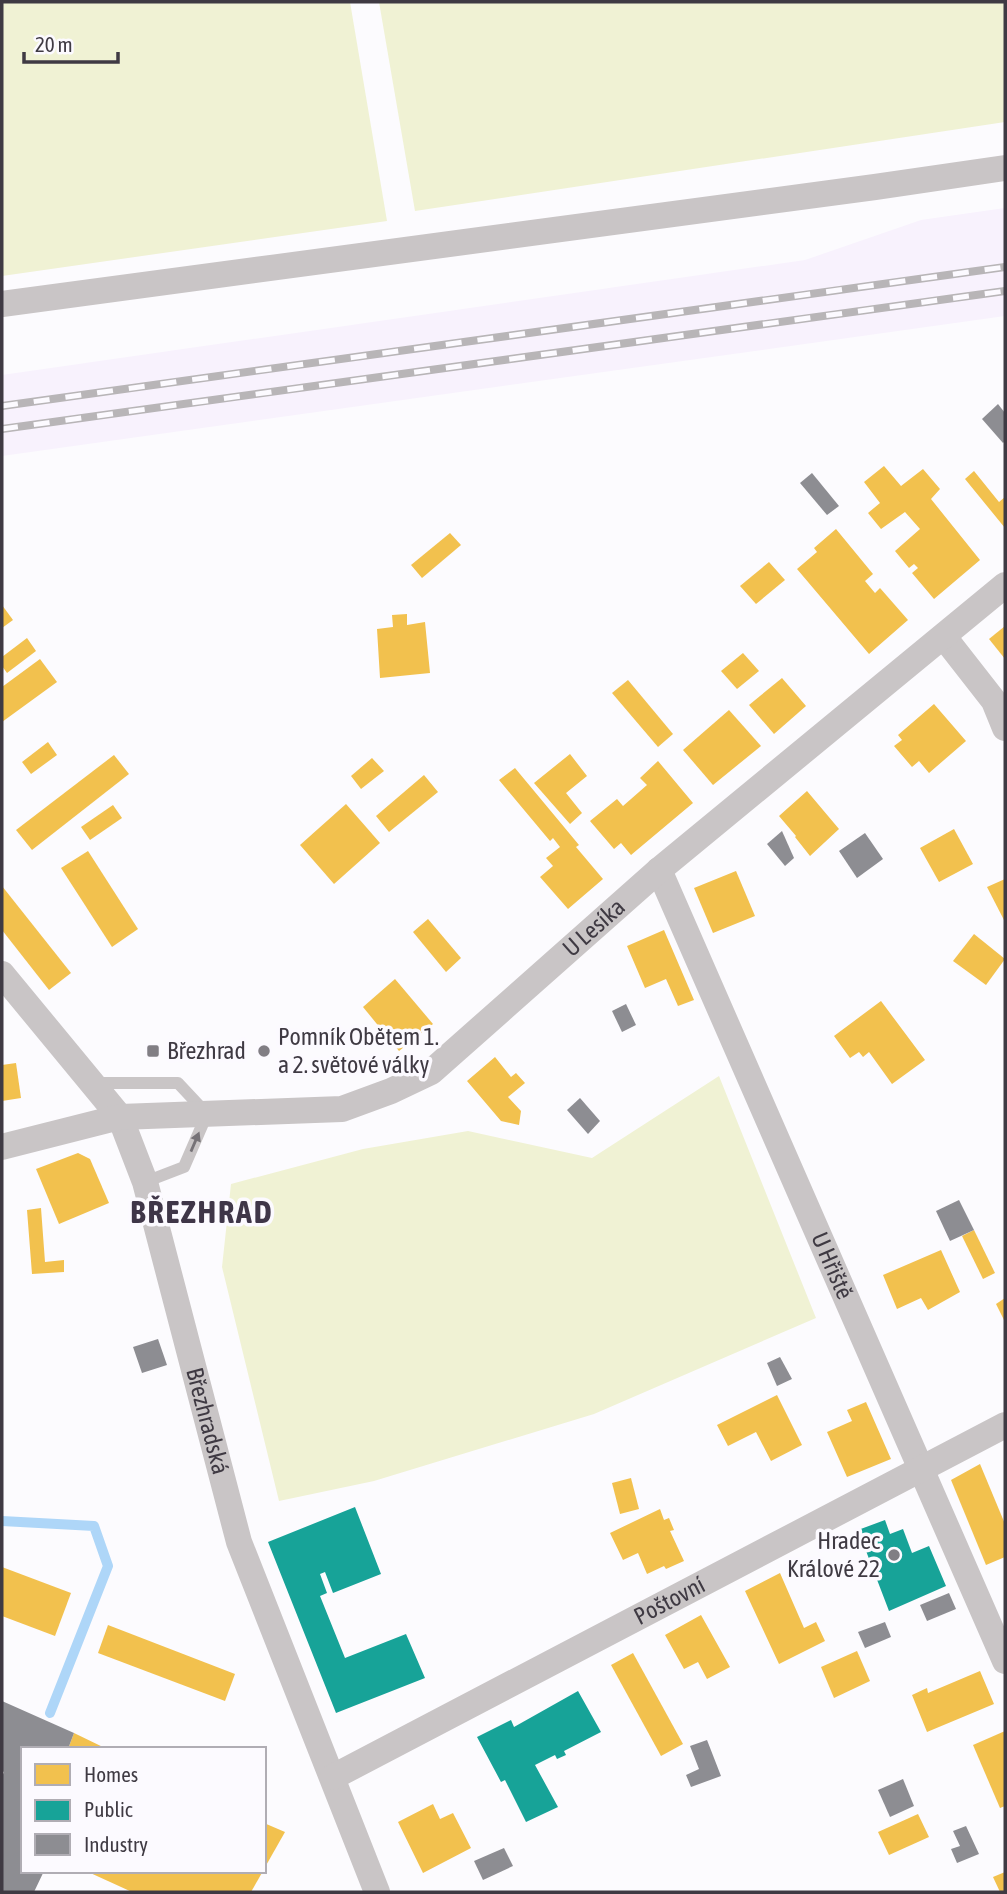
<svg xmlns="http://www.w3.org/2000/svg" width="1007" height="1894" font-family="'Asap Condensed',sans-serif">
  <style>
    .built { fill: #f8f2fd }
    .green { fill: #f0f2d4 }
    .homes { fill: #f2c14e }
    .public { fill: #17a398 }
    .industry { fill: #8d8d92 }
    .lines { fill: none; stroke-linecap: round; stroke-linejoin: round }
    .stream { stroke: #aed6f8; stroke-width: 10 }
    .service { stroke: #c9c5c6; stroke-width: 12 }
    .minor { stroke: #c9c5c6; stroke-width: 26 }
    .rail-casing { stroke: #b8b5b7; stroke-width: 8 }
    .rail { stroke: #fcfaff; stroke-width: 5; stroke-dasharray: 16; stroke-linecap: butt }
    .oneway { fill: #767277 }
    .poi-dot { fill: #817e84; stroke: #fcfaff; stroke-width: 2.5 }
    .labels { text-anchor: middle; stroke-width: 7; stroke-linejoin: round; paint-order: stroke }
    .street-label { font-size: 24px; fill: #3f3a43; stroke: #fcfaff }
    .poi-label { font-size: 24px; fill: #3f3a43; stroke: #fcfaff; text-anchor: start }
    .district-label { font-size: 32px; font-weight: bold; letter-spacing: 2px; fill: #3f3648; stroke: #fcfaff }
  </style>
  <rect width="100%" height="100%" fill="#fcfbfe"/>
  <polygon class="built" points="1005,208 1005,316 2,456 2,375 805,260 921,220"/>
  <g class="green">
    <polygon points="2,2 350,2 387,221 2,276"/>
    <polygon points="379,2 1005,2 1005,122 415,211"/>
    <polygon points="719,1076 816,1318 594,1414 374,1481 279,1501 222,1267 231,1184 363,1149 468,1131 592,1158"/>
  </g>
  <g class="homes">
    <polygon points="884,466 901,486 923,469 940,489 931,499 980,560 934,599 912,573 918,568 914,564 909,568 895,551 920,529 905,512 881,529 868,513 880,503 864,482"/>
    <polygon points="974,471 999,502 1005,497 1005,528 965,479"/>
    <polygon points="836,529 873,574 865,581 875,593 880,588 908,620 869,654 797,569 817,552 814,548"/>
    <polygon points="450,533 461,545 422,578 411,565"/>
    <polygon points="769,562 785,580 756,604 740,586"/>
    <polygon points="2,605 13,620 2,628"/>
    <polygon points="407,614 407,625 425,622 430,673 380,678 377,629 393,627 392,615"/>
    <polygon points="1005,626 1005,659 989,639"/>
    <polygon points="27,638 36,651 7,673 2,666 2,657"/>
    <polygon points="743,653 759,671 737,689 721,671"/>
    <polygon points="40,659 57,682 2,722 2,687"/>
    <polygon points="782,678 806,706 774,734 749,705"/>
    <polygon points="628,680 673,734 658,747 612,693"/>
    <polygon points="934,704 966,741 929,773 919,761 912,767 894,746 902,740 898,735"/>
    <polygon points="729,710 761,746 713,785 683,750"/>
    <polygon points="48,742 57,755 31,774 22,762"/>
    <polygon points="570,754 587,776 566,793 582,813 570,824 534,783"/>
    <polygon points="114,755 129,774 32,850 16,830"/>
    <polygon points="372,758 384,771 361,789 351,776"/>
    <polygon points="658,761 693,803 631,855 621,843 614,849 590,821 617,799 623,806 647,785 640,778"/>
    <polygon points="515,768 579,845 576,847 603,879 568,909 540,877 553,866 546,858 560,847 553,838 550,841 499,780"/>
    <polygon points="424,775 438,792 389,832 376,816"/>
    <polygon points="807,791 839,829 810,856 795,837 796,836 779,816"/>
    <polygon points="346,804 380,843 334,884 300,845"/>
    <polygon points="113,805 122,818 90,840 81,827"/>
    <polygon points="954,829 973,864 939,882 920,848"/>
    <polygon points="88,851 138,929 112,947 61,868"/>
    <polygon points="736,871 755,916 713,933 694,888"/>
    <polygon points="1005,879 1005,922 987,887"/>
    <polygon points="2,886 71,973 49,990 2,930"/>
    <polygon points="428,919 461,958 446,972 413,932"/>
    <polygon points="664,930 694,1000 678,1006 666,979 645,988 627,946"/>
    <polygon points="974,934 1005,959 986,985 953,961"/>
    <polygon points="395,979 433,1024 399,1051 363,1007"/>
    <polygon points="881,1001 925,1060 892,1084 869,1052 863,1057 859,1052 850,1058 834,1036"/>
    <polygon points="495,1057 511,1077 516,1073 525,1083 508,1097 521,1111 519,1125 501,1121 467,1081"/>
    <polygon points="16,1063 21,1098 2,1101 2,1065"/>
    <polygon points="78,1153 90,1159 109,1203 59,1224 36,1169"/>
    <polygon points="41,1208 45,1262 64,1260 64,1272 32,1274 27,1210"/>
    <polygon points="974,1230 995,1273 983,1279 962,1236"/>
    <polygon points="941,1250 960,1292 928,1310 921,1298 897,1309 883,1275"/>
    <polygon points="1005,1298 1005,1322 996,1304"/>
    <polygon points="777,1395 802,1445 771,1461 756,1432 728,1446 717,1425"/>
    <polygon points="866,1402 891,1459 847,1477 827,1432 852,1421 847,1410"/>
    <polygon points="980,1464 1005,1524 1005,1557 986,1565 951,1480"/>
    <polygon points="631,1478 639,1509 620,1514 612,1483"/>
    <polygon points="660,1509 664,1520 669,1518 674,1530 670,1531 684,1561 666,1569 664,1566 647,1574 638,1553 623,1560 610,1533"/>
    <polygon points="2,1567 71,1593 55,1636 2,1616"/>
    <polygon points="780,1573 804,1628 816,1622 825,1641 779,1664 745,1591"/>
    <polygon points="701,1615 730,1667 707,1679 698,1662 684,1669 665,1635"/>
    <polygon points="108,1625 235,1674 225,1701 98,1653"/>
    <polygon points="857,1651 870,1681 834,1698 821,1667"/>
    <polygon points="633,1653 683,1744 661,1756 611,1665"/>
    <polygon points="980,1671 994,1704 927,1732 912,1695 927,1688 928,1693"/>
    <polygon points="1005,1731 1005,1806 1000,1808 973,1745"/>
    <polygon points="74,1733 107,1749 68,1749"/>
    <polygon points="433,1804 440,1819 453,1813 471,1848 423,1873 398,1822"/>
    <polygon points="918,1814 929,1837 889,1855 878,1832"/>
    <polygon points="264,1823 285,1832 264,1869"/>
    <polygon points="86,1871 263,1871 251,1892 132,1892"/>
    <polygon points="1005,1872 1005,1892 1000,1892 993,1877"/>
  </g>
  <g class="public">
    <polygon points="355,1507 381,1574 333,1593 325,1572 320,1574 327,1593 320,1596 345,1658 406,1634 425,1678 336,1713 268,1542"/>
    <polygon points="885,1520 890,1534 903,1529 912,1553 929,1546 946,1586 889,1611 858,1530"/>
    <polygon points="578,1691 601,1732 564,1751 566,1755 557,1759 555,1755 535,1765 558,1807 526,1822 505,1780 501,1782 477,1737 511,1720 514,1727"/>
  </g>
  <g class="industry">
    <polygon points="998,404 1005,413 1005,441 1003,443 982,419"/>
    <polygon points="812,473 839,506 827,515 800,483"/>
    <polygon points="782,831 794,858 785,866 767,844"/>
    <polygon points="865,833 883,859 857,878 839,851"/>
    <polygon points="626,1004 636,1025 622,1032 612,1011"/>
    <polygon points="580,1098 600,1121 588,1134 567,1110"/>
    <polygon points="959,1200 974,1230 950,1241 936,1211"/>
    <polygon points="158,1339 167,1365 142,1373 133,1347"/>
    <polygon points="780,1357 792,1379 777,1386 767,1363"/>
    <polygon points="949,1593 956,1609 927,1621 920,1605"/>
    <polygon points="885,1622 891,1637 865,1648 858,1632"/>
    <polygon points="2,1701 74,1733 68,1749 23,1749 23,1854 20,1861 23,1862 23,1871 44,1871 34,1892 2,1892 2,1777 4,1772 2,1771"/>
    <polygon points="707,1740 721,1776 691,1787 686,1775 699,1769 690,1746"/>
    <polygon points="903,1779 914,1806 890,1817 878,1790"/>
    <polygon points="966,1826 979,1854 957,1863 951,1849 960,1846 953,1831"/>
    <polygon points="504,1848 513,1866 483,1880 474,1861"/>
  </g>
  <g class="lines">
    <polyline class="stream" points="2,1521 94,1526 108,1566 50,1713"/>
    <polyline class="service" points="92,1083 178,1083 207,1114 184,1167 145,1182"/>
    <g class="minor">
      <polyline points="2,304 875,187 1005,168"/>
      <polyline points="944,637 994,701 1005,728"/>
      <path id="s1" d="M659,870L1005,1661"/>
      <path id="s2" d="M2,974L120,1117L145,1182L239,1542L377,1892"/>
      <path id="s3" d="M2,1147L120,1117L342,1109L391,1091L431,1072L659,870L1005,585"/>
      <path id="s4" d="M333,1777L1005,1425"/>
    </g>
    <g class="rail-casing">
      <g id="rail">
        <polyline points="2,406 1005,267"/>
        <polyline points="2,429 1005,291"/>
      </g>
    </g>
    <use href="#rail" class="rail"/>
  </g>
  <defs><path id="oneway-solid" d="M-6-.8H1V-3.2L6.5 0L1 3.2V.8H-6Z" transform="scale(1.75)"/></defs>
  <use class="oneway" href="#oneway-solid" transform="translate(195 1142) rotate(-67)"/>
  <g class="poi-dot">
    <rect x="146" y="1044" width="14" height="14" rx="3.5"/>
    <circle cx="264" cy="1051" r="7"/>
    <circle cx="894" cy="1555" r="7"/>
  </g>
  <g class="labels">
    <g class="street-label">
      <text dy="8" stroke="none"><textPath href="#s3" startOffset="658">U Lesíka</textPath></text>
      <text dy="8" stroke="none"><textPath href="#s1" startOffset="432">U Hřiště</textPath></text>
      <text dy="8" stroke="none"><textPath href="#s2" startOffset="502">Březhradská</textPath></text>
      <text dy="8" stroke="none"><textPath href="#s4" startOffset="380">Poštovní</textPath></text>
    </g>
    <g class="poi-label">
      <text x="278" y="1045">Pomník Obětem 1.<tspan x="278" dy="28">a 2. světové války</tspan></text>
      <text x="167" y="1059">Březhrad</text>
      <text x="880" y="1549" text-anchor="end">Hradec<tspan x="880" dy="28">Králové 22</tspan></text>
    </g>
    <g class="district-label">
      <text x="202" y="1223">BŘEZHRAD</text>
    </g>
  </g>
  <rect width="1007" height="1894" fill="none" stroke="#3f3a43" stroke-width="7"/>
  <rect x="21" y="1747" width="245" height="126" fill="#fcfaff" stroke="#b0adb4" stroke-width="2"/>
  <rect x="35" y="1764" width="35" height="21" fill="#f2c14e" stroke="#b0adb4" stroke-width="2"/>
  <text x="84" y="1782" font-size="21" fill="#3f3a43">Homes</text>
  <rect x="35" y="1800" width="35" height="21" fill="#17a398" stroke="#b0adb4" stroke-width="2"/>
  <text x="84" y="1817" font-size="21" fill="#3f3a43">Public</text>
  <rect x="35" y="1834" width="35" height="21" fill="#8d8d92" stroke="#b0adb4" stroke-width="2"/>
  <text x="84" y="1852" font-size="21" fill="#3f3a43">Industry</text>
  <path d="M24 52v10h94v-10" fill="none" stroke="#3f3a43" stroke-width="3.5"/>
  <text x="35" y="52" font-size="21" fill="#3f3a43" stroke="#fcfaff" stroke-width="5" paint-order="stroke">20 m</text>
</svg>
